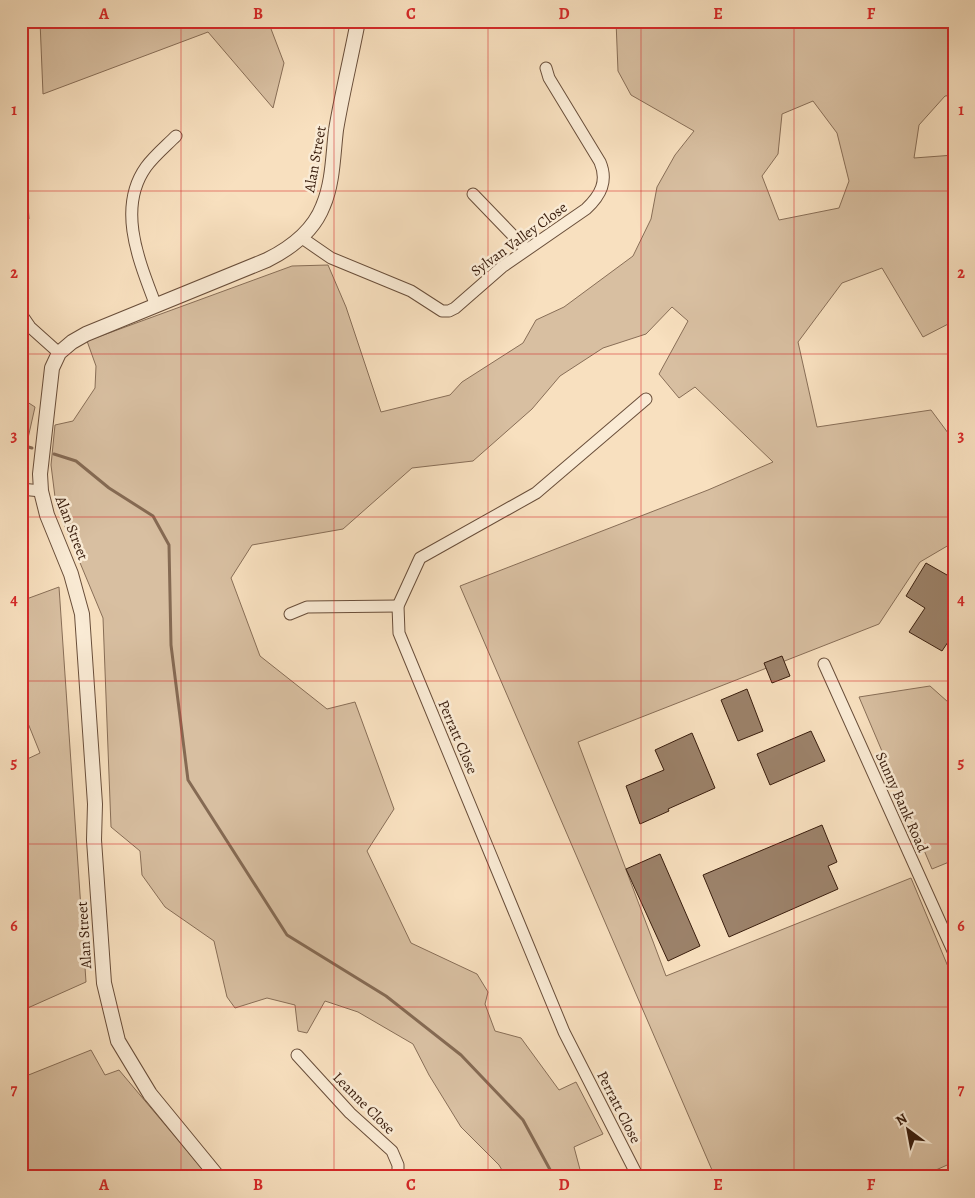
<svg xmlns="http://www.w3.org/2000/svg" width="975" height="1198" font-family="Alegreya,serif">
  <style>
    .green { fill: #d8bfa1; stroke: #886e57; fill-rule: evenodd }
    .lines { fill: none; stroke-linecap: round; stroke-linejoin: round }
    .stream { stroke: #856a53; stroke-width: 3 }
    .building { fill: #9c826a; stroke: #391d0d }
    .minor-casing { stroke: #694e3a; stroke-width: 13 }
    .tertiary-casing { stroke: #694e3a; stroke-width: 16 }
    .minor { stroke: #faebd5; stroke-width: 11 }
    .tertiary { stroke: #faebd5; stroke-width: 14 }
    .grid { fill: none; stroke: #d62828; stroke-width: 1; stroke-opacity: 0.55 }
    .labels { text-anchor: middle; stroke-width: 5; stroke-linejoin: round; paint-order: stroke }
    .street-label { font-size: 15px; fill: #391d0d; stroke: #faebd5 }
    .neatline { fill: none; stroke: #d62828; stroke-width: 2 }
    .grid-label { font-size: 16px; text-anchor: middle; font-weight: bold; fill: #d62828 }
  </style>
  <rect width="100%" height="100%" fill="#f8e0bf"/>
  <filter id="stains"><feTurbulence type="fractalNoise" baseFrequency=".004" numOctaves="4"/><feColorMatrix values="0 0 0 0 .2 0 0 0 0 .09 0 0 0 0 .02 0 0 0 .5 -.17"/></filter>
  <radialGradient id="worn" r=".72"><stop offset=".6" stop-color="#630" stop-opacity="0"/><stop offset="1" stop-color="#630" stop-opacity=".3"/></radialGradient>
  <g class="green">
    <polygon points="40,21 268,21 284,63 273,108 208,32 43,94"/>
    <path d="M616,21H954V95L945,96L919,125L914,158L954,155V321L923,337L882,268L842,283L798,342L817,427L931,410L954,441V542L920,562L879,624L578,742L666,976L911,878L954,981V1162L920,1177H715L460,586L708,490L773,462L695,387L679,398L659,374L688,321L672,307L646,334L603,348L560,376L532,409L473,461L412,468L343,529L252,545L231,578L260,656L327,709L355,702L394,809L367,851L411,943L477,974L488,992L485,1004L495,1031L521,1038L559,1090L576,1082L603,1134L574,1147L582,1177H506L499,1165L461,1127L429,1075L413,1044L358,1012L325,1001L307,1033L298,1031L295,1005L267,998L235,1008L227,997L214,941L165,907L142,875L140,851L111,827L103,618L56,505L51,465L55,425L73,421L95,388L96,366L87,341L292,266L328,265L346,307L381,412L450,395L462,382L523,343L536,320L564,307L633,256L651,219L657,187L675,155L694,131L631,95L618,71ZM813,101L837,133L849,181L839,208L779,220L762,176L778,154L782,114Z"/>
    <polygon points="21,107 29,219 21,213"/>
    <polygon points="21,398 35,407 24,456 21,459"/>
    <polygon points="59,587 86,982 21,1011 21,762 40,753 21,706 21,601"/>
    <polygon points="930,686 948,702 954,698 954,860 932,869 859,697"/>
    <polygon points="91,1050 105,1075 119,1070 209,1177 21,1177 21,1078"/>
  </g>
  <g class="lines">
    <g class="stream">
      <polyline points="21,445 32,448"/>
      <polyline points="54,454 76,461 109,488 153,516 169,545 171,645 188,780 287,935 386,996 461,1055 523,1120 554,1177"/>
    </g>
  </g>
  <g class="building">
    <polygon points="926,563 954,579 954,633 942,651 909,632 925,608 906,596"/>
    <polygon points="782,656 790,676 772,683 764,663"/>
    <polygon points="747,689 763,731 738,741 721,700"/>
    <polygon points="811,731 825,761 770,785 757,754"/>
    <polygon points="692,733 715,788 668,809 669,811 640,824 626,786 664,770 655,750"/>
    <polygon points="822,825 837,862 828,866 838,889 729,937 703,875"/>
    <polygon points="660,854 700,946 668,961 626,869"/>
  </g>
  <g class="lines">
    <g class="minor-casing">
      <g id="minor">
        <polyline points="473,194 526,249"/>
        <path d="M302,238L331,258L411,291L442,311H449L455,308L502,267L586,209C601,195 608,181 600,162L549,78L546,68"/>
        <path d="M156,306C140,263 116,209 146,167C154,156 166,146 176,136"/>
        <polyline points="21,314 30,327 59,353"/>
        <polyline points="21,489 41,491"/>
        <polyline points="290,614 307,607 398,606"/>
        <polyline points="824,664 954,953"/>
        <polyline points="297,1055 350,1113 392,1151 398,1165 398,1177"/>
        <polyline points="638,1177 564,1032 399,633 398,606 420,558 536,493 646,399"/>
      </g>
    </g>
    <g class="tertiary-casing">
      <path id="tertiary" d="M218,1177L150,1094L118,1041L104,983L94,840L95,804L82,614L71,574L47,515L41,491L40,474L52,368L59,353L72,342L86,334L267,260C291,248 313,232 323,206C333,183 333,155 336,130C342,94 351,58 358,21"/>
    </g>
    <use href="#minor" class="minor"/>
    <use href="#tertiary" class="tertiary"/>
  </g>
  <path class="grid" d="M181,21V1177M334,21V1177M488,21V1177M641,21V1177M794,21V1177M21,191H954M21,354H954M21,517H954M21,681H954M21,844H954M21,1007H954"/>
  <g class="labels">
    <g class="street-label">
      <text transform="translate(315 159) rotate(-80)" y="5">Alan Street</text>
      <text transform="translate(519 239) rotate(-36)" y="5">Sylvan Valley Close</text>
      <text transform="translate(72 528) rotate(69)" y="5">Alan Street</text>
      <text transform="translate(458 737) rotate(67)" y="5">Perratt Close</text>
      <text transform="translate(902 802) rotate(66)" y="5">Sunny Bank Road</text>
      <text transform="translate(84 935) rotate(-94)" y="5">Alan Street</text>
      <text transform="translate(364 1103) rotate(45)" y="5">Leanne Close</text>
      <text transform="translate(619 1107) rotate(63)" y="5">Perratt Close</text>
    </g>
  </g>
  <rect width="975" height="1198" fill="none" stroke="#f8e0bf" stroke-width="55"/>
  <g transform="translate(908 1130) rotate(328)" stroke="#faebd5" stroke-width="4" paint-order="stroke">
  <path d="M0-4L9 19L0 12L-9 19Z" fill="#391d0d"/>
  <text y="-8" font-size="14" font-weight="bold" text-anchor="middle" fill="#391d0d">N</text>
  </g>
  <rect x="28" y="28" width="920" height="1142" class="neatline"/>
  <g class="grid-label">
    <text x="104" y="19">A</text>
    <text x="258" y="19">B</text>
    <text x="411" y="19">C</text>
    <text x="564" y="19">D</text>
    <text x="718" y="19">E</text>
    <text x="871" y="19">F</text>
    <text x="14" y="115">1</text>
    <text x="961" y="115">1</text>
    <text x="14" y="278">2</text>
    <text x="961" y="278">2</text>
    <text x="14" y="441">3</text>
    <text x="961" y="441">3</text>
    <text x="14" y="605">4</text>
    <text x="961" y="605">4</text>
    <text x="14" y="768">5</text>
    <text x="961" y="768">5</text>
    <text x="14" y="931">6</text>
    <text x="961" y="931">6</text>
    <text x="14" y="1095">7</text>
    <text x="961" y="1095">7</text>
    <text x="104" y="1190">A</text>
    <text x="258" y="1190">B</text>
    <text x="411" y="1190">C</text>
    <text x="564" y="1190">D</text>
    <text x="718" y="1190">E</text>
    <text x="871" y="1190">F</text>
  </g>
  <rect width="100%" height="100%" filter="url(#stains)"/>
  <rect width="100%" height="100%" fill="url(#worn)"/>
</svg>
